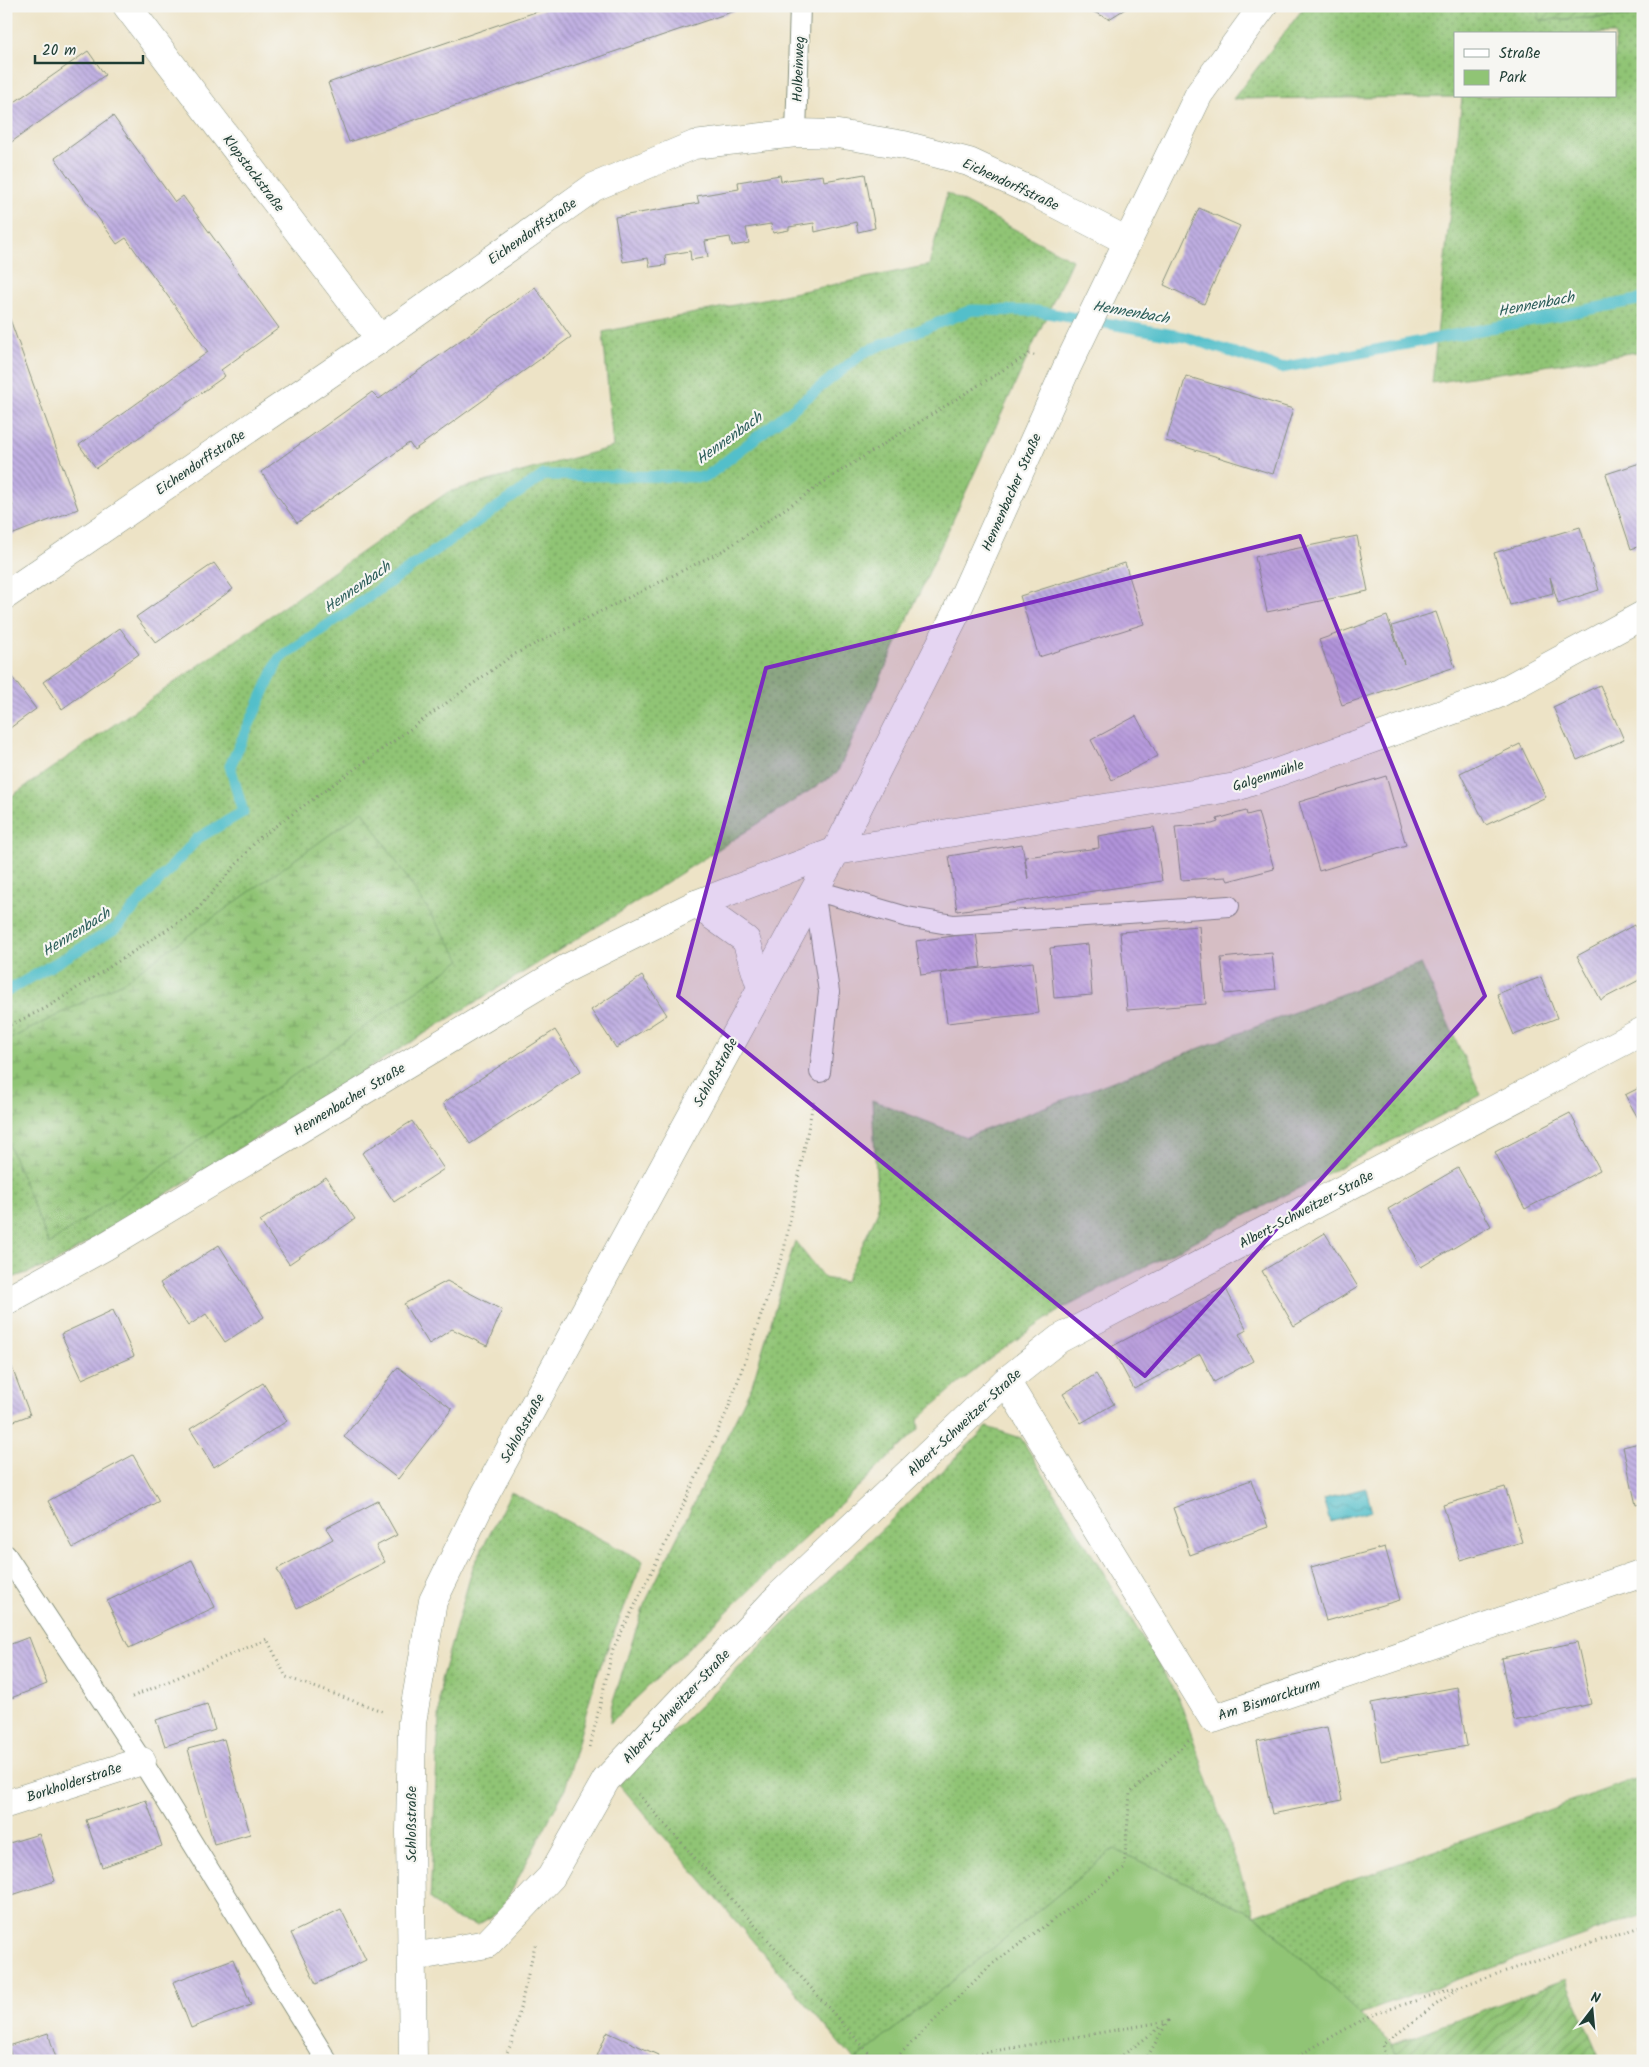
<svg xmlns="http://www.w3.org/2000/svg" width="1649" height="2067" font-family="Kalam,sans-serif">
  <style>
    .grass { fill: url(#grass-dots); stroke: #588054; fill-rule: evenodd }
    .wetland { fill: url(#wetland-marsh); stroke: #588054 }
    .park { fill: #90c475; stroke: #588054 }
    .garden { fill: url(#garden-furrows); stroke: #588054 }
    .water { fill: url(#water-waves); stroke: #387e7f }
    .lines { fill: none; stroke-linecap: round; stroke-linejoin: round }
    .stream { stroke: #52bfca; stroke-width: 11 }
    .building { fill: url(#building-back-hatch) }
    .lane-casing { stroke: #86907d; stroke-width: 22 }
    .street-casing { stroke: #86907d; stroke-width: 29 }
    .path { stroke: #86907d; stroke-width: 3; stroke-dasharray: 1 4; stroke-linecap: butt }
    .lane { stroke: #fff; stroke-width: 20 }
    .street { stroke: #fff; stroke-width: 28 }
    .marked { fill: #7b2cbf; fill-opacity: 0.2; stroke: #7b2cbf; stroke-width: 4; stroke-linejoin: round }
    .labels { text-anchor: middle; stroke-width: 4.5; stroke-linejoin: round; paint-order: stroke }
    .street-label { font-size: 14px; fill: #1f3d34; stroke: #f6f6f2 }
    .water-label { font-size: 15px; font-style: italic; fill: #2c5e5a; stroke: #f6f6f2 }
  </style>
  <defs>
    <pattern id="grass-dots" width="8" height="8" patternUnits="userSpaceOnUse" patternTransform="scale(1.25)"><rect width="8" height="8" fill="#90c475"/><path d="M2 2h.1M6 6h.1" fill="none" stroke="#75a061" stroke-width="1.8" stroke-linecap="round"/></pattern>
    <pattern id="wetland-marsh" width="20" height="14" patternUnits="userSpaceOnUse" patternTransform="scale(1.25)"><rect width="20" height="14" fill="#90c475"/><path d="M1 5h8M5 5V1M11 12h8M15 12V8" fill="none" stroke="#75a061"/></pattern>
    <pattern id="garden-furrows" width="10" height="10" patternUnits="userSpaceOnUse" patternTransform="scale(1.25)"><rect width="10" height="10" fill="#90c475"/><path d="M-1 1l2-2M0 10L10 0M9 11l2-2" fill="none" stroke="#75a061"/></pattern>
    <pattern id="water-waves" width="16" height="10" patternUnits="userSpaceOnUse" patternTransform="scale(1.25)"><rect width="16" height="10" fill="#52bfca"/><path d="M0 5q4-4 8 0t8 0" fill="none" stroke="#439ca5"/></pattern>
    <pattern id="building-back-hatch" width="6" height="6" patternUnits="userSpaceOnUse" patternTransform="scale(1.25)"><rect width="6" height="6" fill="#bfaee2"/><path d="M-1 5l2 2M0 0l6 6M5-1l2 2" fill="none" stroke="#9b8fb8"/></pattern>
  </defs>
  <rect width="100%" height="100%" fill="#f6f6f2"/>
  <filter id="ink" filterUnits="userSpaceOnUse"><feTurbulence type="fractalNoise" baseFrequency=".02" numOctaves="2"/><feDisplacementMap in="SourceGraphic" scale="10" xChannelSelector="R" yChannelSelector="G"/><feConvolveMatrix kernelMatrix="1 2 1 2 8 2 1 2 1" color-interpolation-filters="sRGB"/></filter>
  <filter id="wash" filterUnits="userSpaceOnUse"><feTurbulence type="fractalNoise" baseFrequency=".0096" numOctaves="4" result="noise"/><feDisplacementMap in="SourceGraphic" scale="20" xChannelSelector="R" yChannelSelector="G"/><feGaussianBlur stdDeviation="1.12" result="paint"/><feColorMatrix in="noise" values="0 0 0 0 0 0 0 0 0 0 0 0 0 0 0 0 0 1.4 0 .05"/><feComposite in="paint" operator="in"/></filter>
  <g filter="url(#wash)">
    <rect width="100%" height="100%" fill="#ede3c6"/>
    <g class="grass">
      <path d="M1305,6H1539L1540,20L1643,16V351L1432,383L1462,97L1233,99ZM1455,34H1615V96H1455Z"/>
      <polygon points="947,193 1072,260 837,773 622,911 53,1264 6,1280 6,800 448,492 613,447 603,332 929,265"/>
      <path d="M1421,964L1481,1095L1060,1310C1010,1343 961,1378 918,1420L919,1429L610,1723L611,1708L644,1605L752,1385L795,1241L824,1278L845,1282L878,1211L872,1100L966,1137Z"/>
      <polygon points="987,1427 1021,1438 1178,1696 1255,1915 1643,1776 1643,1914 1360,2014 1255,1915 1114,1849 855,2061 619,1784"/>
      <polygon points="511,1492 643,1561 596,1677 565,1789 501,1911 477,1925 451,1917 430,1899 441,1680 473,1567"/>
    </g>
    <polygon class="wetland" points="363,811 461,960 49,1244 6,1138 6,1041 123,982"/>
    <polygon class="park" points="1114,1849 1255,1915 1392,2044 1400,2061 855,2061"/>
    <g class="garden">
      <polygon points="1539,6 1643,6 1643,16 1539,20"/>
      <polygon points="1566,1979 1601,2061 1400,2061 1392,2044"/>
    </g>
    <polygon class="water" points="1366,1488 1372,1511 1330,1522 1323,1499"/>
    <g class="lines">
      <polyline class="stream" points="6,992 116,928 198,838 243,812 230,766 279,659 544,475 706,477 866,351 972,310 1036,311 1185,337 1281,368 1643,299"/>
    </g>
    <g id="blocks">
      <g class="building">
        <polygon points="553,6 746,7 349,142 328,83"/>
        <polygon points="1081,6 1130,6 1109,19"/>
        <polygon points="88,51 105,75 6,146 6,108"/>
        <polygon points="113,116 175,202 183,196 279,328 221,370 225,376 96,468 79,445 208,352 126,238 117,244 55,158"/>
        <polygon points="865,174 875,228 858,232 856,222 815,232 814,223 789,227 789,230 773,233 771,224 746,228 749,243 732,246 730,237 705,241 708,257 691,260 690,251 665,255 666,265 650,267 648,258 623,262 615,217 699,203 697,196 739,189 738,182 780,175 781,181 823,175 824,181"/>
        <polygon points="1199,208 1240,226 1204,304 1164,285"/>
        <polygon points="535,287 571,337 414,450 409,443 297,523 261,472 372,392 379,399"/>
        <polygon points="6,308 78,509 6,537 6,509 13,506 6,487"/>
        <polygon points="1186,376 1293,409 1273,474 1166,441"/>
        <polygon points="1643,462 1643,545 1631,549 1606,474"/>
        <polygon points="1580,527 1599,590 1558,603 1550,577 1553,593 1510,605 1494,553"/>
        <polygon points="1357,536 1368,591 1267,612 1255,557"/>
        <polygon points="214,563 233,589 156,643 136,617"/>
        <polygon points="1125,563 1144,624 1039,657 1020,596"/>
        <polygon points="1436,612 1455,667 1342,705 1319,640 1387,616 1404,664 1392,626"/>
        <polygon points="120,628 139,654 62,709 43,682"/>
        <polygon points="6,669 36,709 6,731"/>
        <polygon points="1600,685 1624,740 1577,760 1553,707"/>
        <polygon points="1136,716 1158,756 1112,780 1091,740"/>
        <polygon points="1520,744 1546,797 1486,825 1460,773"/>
        <polygon points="1386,776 1406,845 1319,871 1299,802"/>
        <polygon points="1246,811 1247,815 1258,812 1274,869 1228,881 1226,877 1181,880 1175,827 1212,824 1218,822 1217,819"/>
        <polygon points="1154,827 1162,881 957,911 949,856 1022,844 1028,879 1025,857 1099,848 1098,836"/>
        <polygon points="1634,925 1643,941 1643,978 1601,1000 1577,956"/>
        <polygon points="1199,926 1206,1004 1127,1010 1120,932"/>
        <polygon points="976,933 981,967 921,975 916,941"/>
        <polygon points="1088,944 1092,995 1054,998 1050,948"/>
        <polygon points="1272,953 1276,989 1225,994 1221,958"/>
        <polygon points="1033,962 1039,1013 947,1023 941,973"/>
        <polygon points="642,976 667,1015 616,1048 591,1010"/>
        <polygon points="1541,977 1557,1018 1514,1035 1497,994"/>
        <polygon points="555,1030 581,1071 470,1144 443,1103"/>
        <polygon points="1643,1086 1643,1127 1625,1095"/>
        <polygon points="1570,1113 1600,1170 1525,1209 1495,1152"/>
        <polygon points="412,1121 444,1169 394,1202 362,1153"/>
        <polygon points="1458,1168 1491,1226 1421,1267 1388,1209"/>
        <polygon points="326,1177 355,1219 289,1264 260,1221"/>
        <polygon points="1325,1233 1358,1287 1294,1326 1262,1271"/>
        <polygon points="219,1245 264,1317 225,1342 206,1314 188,1326 160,1283"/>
        <polygon points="447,1281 502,1310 487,1346 452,1329 429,1344 404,1304"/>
        <polygon points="1225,1287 1247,1330 1239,1334 1253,1361 1214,1382 1200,1354 1134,1389 1111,1347"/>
        <polygon points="113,1310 134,1356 82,1379 61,1334"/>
        <polygon points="11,1365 30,1415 6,1424 6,1367"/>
        <polygon points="398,1367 452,1409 398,1479 344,1437"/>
        <polygon points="1096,1374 1114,1404 1081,1423 1063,1394"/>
        <polygon points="263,1383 287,1421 214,1467 190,1429"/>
        <polygon points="1643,1442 1643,1503 1636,1505 1623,1447"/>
        <polygon points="133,1455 159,1501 73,1548 48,1501"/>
        <polygon points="1251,1480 1268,1527 1190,1555 1173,1508"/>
        <polygon points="1505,1487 1522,1542 1460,1560 1443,1505"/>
        <polygon points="378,1501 397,1535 376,1546 385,1562 297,1608 277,1569 333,1539 326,1528"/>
        <polygon points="1385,1547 1400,1600 1326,1621 1311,1567"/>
        <polygon points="192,1560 215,1607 129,1648 107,1601"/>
        <polygon points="29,1637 47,1684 6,1700 6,1646"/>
        <polygon points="1577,1642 1591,1704 1514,1721 1501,1658"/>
        <polygon points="1457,1687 1467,1746 1381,1761 1371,1703"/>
        <polygon points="207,1704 215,1730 165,1746 156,1720"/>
        <polygon points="1327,1727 1342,1800 1272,1814 1257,1741"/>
        <polygon points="224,1739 250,1834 214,1844 188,1749"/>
        <polygon points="146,1800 162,1846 102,1867 86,1820"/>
        <polygon points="39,1834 55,1881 6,1897 6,1844"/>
        <polygon points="341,1909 366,1960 316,1984 291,1933"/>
        <polygon points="233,1959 251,2005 191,2028 173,1982"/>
        <polygon points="607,2032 658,2055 656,2061 595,2061"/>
        <polygon points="48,2033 57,2061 13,2061 8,2046"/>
      </g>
    </g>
  </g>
  <g filter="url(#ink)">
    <use href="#blocks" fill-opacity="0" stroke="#86907d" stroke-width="1"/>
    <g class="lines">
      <g class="lane-casing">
        <g id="lane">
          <polyline points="796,133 800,6"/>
          <polyline points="820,1072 829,992 814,890 907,917 954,925 1229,906"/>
          <polyline points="6,1555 142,1761 327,2061"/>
        </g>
      </g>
      <g class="street-casing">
        <g id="street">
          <polyline points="127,6 380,339"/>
          <polyline points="6,595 380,339 594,187 694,145 796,133 838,134 904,145 969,162 1029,190 1127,241"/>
          <polyline points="696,904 746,940 761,988"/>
          <polyline points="6,1301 104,1247 567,968 696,904 836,851 1236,787 1496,695 1643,615"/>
          <polyline points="1006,1381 1213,1719 1643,1573"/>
          <polyline points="6,1804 142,1761"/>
          <polyline points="413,1957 487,1944 551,1877 606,1780 780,1595 1006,1381 1059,1339 1643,1031"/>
          <polyline points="413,2061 410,1832 412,1722 433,1601 486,1493 836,851 955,615 1067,367 1199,94 1263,6"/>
        </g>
      </g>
      <g class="path">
        <polyline points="6,1027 48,1007 196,911 259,838 513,655 726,549 842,470 1029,354 1037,356"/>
        <polyline points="132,1697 267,1639 286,1677 382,1711"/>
        <polyline points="590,1747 613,1649 660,1555 728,1409 784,1250 814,1099"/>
        <polyline points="638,1794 876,2061"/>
        <polyline points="503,2061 512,2042 536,1941"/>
        <polyline points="893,2061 992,1964 1124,1869 1130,1793 1189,1741"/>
        <polyline points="936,2061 1168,2021 1145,2061"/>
        <polyline points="1115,2061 1166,2023"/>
        <polyline points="1289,2061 1369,2016 1643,1926"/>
        <polyline points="1387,2061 1382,2045 1457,1989"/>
      </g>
      <use href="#lane" class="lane"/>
      <use href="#street" class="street"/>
    </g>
  </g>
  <path class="marked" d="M1300,536L1485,996L1145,1376L678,996L766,668Z"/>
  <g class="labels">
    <g class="street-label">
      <text transform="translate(798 69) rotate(-88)" y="5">Holbeinweg</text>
      <text transform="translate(254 173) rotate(53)" y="5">Klopstockstraße</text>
      <text transform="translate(1011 184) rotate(25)" y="5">Eichendorffstraße</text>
      <text transform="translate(532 231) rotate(-35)" y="5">Eichendorffstraße</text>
      <text transform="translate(200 462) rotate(-34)" y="5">Eichendorffstraße</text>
      <text transform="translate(1011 492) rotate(-66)" y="5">Hennenbacher Straße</text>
      <text transform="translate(1268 775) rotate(-18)" y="5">Galgenmühle</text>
      <text transform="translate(715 1072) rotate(-61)" y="5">Schloßstraße</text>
      <text transform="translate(349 1099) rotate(-31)" y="5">Hennenbacher Straße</text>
      <text transform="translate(1306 1209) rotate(-28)" y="5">Albert-Schweitzer-Straße</text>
      <text transform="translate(964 1422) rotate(-43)" y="5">Albert-Schweitzer-Straße</text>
      <text transform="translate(522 1428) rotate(-61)" y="5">Schloßstraße</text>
      <text transform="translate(1269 1699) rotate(-18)" y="5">Am Bismarckturm</text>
      <text transform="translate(676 1706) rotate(-47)" y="5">Albert-Schweitzer-Straße</text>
      <text transform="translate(74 1782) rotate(-18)" y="5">Borkholderstraße</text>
      <text transform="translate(411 1824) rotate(-90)" y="5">Schloßstraße</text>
    </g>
    <g class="water-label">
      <text transform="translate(1536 304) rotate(-11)" y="5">Hennenbach</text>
      <text transform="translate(1131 312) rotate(10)" y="5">Hennenbach</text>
      <text transform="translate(729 438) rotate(-36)" y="5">Hennenbach</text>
      <text transform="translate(357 587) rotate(-35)" y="5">Hennenbach</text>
      <text transform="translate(76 932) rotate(-32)" y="5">Hennenbach</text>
    </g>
  </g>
  <rect width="1649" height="2067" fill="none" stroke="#f6f6f2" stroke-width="25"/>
  <rect x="1454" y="32" width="162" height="65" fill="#f6f6f2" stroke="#a0aca6"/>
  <rect x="1464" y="49" width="25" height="8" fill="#ffffff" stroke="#a0aca6"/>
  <text x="1499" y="58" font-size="15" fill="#1f3d34">Straße</text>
  <rect x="1464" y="70" width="25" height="15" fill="#90c475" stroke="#a0aca6"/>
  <text x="1499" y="82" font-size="15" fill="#1f3d34">Park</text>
  <g transform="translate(1592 2010) rotate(16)" stroke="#f6f6f2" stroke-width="4" paint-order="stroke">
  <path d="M0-4L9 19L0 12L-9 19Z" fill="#1f3d34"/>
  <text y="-8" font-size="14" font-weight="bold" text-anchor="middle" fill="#1f3d34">N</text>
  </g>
  <path d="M35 55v8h108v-8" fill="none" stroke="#1f3d34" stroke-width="2.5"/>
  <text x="42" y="55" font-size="15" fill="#1f3d34" stroke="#f6f6f2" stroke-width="4" paint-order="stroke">20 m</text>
</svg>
